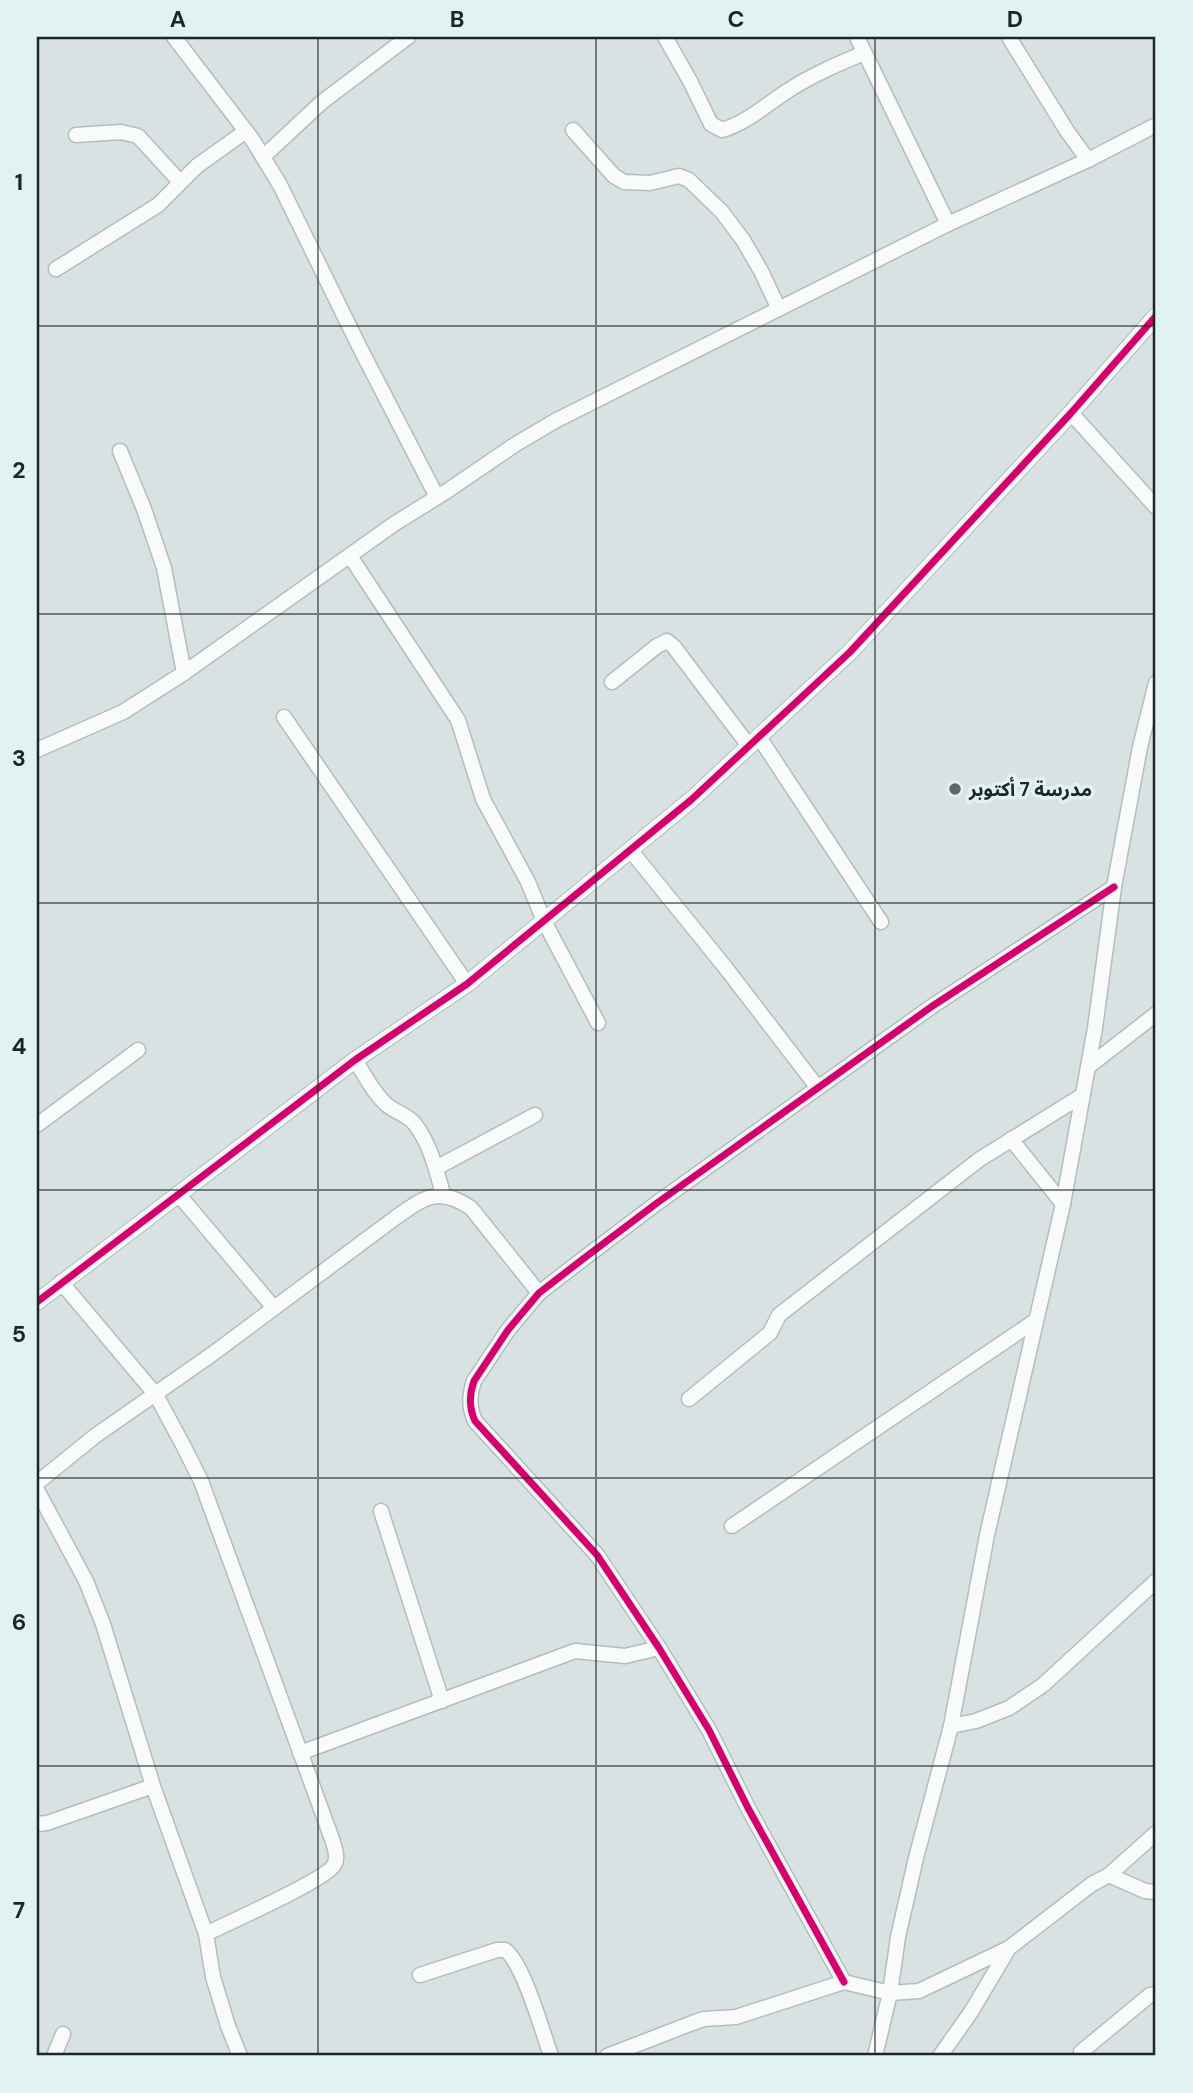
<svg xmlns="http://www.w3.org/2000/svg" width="1193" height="2093" font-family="'DM Sans','Noto Sans Arabic',sans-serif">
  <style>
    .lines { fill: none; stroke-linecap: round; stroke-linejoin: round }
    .minor-casing { stroke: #b5bcbc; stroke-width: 17 }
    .tertiary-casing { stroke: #b5bcbc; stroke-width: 18 }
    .minor { stroke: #f9fbfb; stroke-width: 14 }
    .tertiary { stroke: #f9fbfb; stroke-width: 16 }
    .cycleway-casing { stroke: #e1f2f3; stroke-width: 11 }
    .cycleway { stroke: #d6006c; stroke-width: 7 }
    .grid { fill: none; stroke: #1f2526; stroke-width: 2; stroke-opacity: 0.55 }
    .poi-dot { fill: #606768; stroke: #e1f2f3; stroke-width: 2.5 }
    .labels { text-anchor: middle; stroke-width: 7; stroke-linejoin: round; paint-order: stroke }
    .poi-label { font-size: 19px; font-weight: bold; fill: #1f2526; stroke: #e1f2f3; text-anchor: start }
    .neatline { fill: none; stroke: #1f2526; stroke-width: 2.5 }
    .grid-label { font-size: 23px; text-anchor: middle; font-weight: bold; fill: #1f2526 }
  </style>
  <rect width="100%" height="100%" fill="#d8e2e2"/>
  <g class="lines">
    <g class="minor-casing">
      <g id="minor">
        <polyline points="174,37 252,139 280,185 359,346 437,497"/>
        <path d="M665,37L690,81L711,124L722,130C747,123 768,103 789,90C812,75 838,64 864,53"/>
        <polyline points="857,37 948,224"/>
        <polyline points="1010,39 1067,131 1088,160"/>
        <polyline points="573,130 614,176 624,182 650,183 679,176 689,180 722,212 743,240 761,271 779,309"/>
        <polyline points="76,135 121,132 138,136 180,182"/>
        <polyline points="263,157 322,102 408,37"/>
        <polyline points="56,269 158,205 197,166 246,131"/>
        <polyline points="1071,413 1156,507"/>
        <polyline points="120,451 144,509 164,568 184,673"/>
        <polyline points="350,556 458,720 483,799 528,882 544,921 598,1023"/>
        <polyline points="612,682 657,646 667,641 674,647 749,746"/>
        <polyline points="284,717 467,984"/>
        <polyline points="759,737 881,922"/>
        <polyline points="37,750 123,712 184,673 394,524 447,491 516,444 555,421 948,224 1088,160 1156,125"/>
        <polyline points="631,851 725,967 818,1088"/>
        <path d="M355,1060C365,1075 373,1093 387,1105C395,1112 406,1114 414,1123C430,1143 436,1169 443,1194"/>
        <polyline points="1088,1067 1156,1014"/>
        <polyline points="37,1125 138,1050"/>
        <polyline points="1011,1139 1063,1204"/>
        <polyline points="436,1168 535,1115"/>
        <polyline points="179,1195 274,1308"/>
        <path d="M61,1282L156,1395L183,1445L201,1481L332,1839C334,1846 339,1857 334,1865C326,1880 227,1923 206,1934"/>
        <polyline points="689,1399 770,1333 779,1315 980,1159 1083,1095"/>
        <path d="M37,1483L95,1436L211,1355L395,1218C425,1197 438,1186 471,1208L539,1293"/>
        <polyline points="37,1490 86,1581 103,1624 153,1786 206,1934 213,1977 228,2026 240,2056"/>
        <polyline points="381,1511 442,1701"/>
        <polyline points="732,1526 1035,1321"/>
        <polyline points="951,1726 976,1721 1009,1708 1043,1685 1156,1581"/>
        <polyline points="300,1753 575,1651 625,1656 659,1648"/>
        <polyline points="37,1824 47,1823 153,1786"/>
        <polyline points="1109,1875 1145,1891 1156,1892"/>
        <path d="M420,1975L497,1950H505C523,1962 543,2033 551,2056"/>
        <path d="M844,1982L748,1808L709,1730L659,1648L597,1555L475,1421C469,1408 469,1395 474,1381L508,1330L539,1293L583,1259L657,1203L931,1007L1114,887"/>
        <polyline points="1081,2052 1150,1995 1156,1994"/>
        <polyline points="54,2056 63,2034"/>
        <polyline points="607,2056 695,2022 704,2019 736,2017 844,1982 890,1993 919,1991 1009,1948"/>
        <polyline points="875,2056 890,1993 898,1937 916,1858 951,1726 987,1535 1063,1204 1095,1028 1114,887 1140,747 1156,683"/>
        <polyline points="940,2056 971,2012 1009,1948 1092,1884 1109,1875 1156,1833"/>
      </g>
    </g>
    <g class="tertiary-casing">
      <polyline id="tertiary" points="37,1302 355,1060 467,984 691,800 850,652 1071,413 1156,316"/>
    </g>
    <use href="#minor" class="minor"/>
    <use href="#tertiary" class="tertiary"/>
    <g class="cycleway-casing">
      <g id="cycleway">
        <polyline points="37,1302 355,1060 467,984 691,800 850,652 1071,413 1156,316"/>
        <path d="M844,1982L748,1808L709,1730L659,1648L597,1555L475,1421C469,1408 469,1395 474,1381L508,1330L539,1293L583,1259L657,1203L931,1007L1114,887"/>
      </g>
    </g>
    <use href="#cycleway" class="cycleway"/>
  </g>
  <path class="grid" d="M318,37V2056M596,37V2056M875,37V2056M37,326H1156M37,614H1156M37,903H1156M37,1190H1156M37,1478H1156M37,1766H1156"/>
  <circle class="poi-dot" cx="955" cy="789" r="7"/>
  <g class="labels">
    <g class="poi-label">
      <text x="969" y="796">مدرسة 7 أكتوبر</text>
    </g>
  </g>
  <rect width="1193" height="2093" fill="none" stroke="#e1f2f3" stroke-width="77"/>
  <rect x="38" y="38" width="1116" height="2016" class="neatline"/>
  <g class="grid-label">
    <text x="178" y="27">A</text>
    <text x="457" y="27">B</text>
    <text x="736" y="27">C</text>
    <text x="1015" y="27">D</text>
    <text x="19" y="190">1</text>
    <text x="19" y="478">2</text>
    <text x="19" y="766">3</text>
    <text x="19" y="1054">4</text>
    <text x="19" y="1342">5</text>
    <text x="19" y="1630">6</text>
    <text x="19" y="1918">7</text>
  </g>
</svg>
